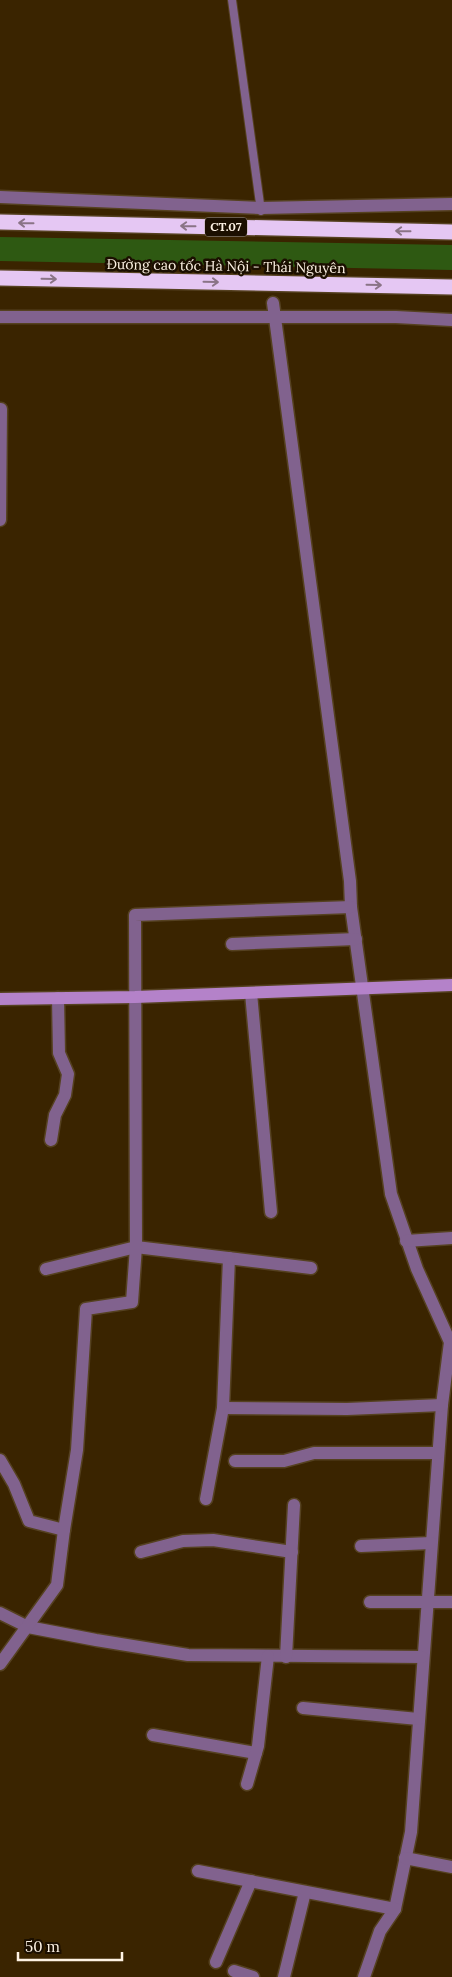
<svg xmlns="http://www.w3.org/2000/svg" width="452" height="1977" font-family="Lora,serif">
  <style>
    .green { fill: #2e5912 }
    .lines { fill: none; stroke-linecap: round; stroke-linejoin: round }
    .lane-casing { stroke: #554120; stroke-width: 10 }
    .street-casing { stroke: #554120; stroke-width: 15 }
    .secondary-casing { stroke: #554120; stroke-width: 15 }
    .highway-casing { stroke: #554120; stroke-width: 18 }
    .lane { stroke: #81628e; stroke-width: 8 }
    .street { stroke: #81628e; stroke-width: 12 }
    .secondary { stroke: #b482c9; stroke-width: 12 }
    .highway { stroke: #e5c7f3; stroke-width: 15 }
    .oneway { stroke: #8a7486 }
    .labels { text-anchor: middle; stroke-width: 5; stroke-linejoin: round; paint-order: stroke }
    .shield { fill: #1b0f00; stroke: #baafa0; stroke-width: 1 }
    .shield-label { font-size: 12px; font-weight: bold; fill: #fef3e4 }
    .street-label { font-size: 14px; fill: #fef3e4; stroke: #1b0f00 }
  </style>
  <rect width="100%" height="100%" fill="#3a2400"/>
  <polygon class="green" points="0,237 452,245 452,270 0,261"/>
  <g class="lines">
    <g class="lane-casing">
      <polyline id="lane" points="232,0 261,211"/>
    </g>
    <g class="street-casing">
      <g id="street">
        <polyline points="0,197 261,208 452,204"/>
        <polyline points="273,303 350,881 351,907 391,1194 417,1269 450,1342 442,1405 411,1832 395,1909 380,1931 364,1977"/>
        <polyline points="0,317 396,317 452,320"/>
        <polyline points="0,409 1,409 0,520"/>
        <polyline points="232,944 356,939"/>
        <polyline points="251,993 271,1212"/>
        <polyline points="51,1140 55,1115 65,1095 68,1074 59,1053 58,998"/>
        <polyline points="406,1241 452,1238"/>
        <polyline points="46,1269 136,1247 311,1268"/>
        <polyline points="223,1408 347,1409 442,1405"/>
        <polyline points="0,1460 14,1484 29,1521 64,1530"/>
        <polyline points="235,1461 284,1461 314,1453 438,1453"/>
        <polyline points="206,1499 223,1408 229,1258"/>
        <polyline points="361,1546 431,1543"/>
        <polyline points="141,1552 183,1541 213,1540 292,1552"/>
        <polyline points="370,1602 452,1602"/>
        <polyline points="0,1613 28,1627 96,1640 188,1655 422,1657"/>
        <polyline points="286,1657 294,1505"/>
        <polyline points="0,1664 57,1585 64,1530 77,1450 86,1309 132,1302 136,1247 135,915 351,907"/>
        <polyline points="303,1708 418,1719"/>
        <polyline points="153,1735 256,1753"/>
        <polyline points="247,1784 258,1746 268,1656"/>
        <polyline points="405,1858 452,1867"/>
        <polyline points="198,1871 395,1909"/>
        <polyline points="216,1962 251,1881"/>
        <polyline points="234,1971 253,1977"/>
        <polyline points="284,1977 305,1892"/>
      </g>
    </g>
    <g class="secondary-casing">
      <polyline id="secondary" points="0,999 135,997 452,985"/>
    </g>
    <g class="highway-casing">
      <g id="highway">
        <polyline points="0,222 452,232"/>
        <polyline points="0,278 452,287"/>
      </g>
    </g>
    <use href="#lane" class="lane"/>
    <use href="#street" class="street"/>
    <use href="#secondary" class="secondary"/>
    <use href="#highway" class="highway"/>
  </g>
  <defs><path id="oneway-shaft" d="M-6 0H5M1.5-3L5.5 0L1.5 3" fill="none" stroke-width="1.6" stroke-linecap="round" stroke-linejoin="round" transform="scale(1.25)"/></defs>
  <g class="oneway">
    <use href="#oneway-shaft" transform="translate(26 223) rotate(-179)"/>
    <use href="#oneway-shaft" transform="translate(188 226) rotate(-179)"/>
    <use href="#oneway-shaft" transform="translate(403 231) rotate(-179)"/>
    <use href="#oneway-shaft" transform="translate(49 279) rotate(1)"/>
    <use href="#oneway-shaft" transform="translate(211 282) rotate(1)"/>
    <use href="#oneway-shaft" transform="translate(374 285) rotate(1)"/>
  </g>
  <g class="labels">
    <rect class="shield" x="205" y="217.5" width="42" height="19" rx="4"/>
    <g class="shield-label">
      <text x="226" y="231">CT.07</text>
    </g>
    <g class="street-label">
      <text transform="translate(226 266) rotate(1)" y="5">Đường cao tốc Hà Nội - Thái Nguyên</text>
    </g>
  </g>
  <path d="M18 1952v8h104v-8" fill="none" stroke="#fef3e4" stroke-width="2.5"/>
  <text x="25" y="1952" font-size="15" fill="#fef3e4" stroke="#1b0f00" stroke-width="4" paint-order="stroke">50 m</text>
</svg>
